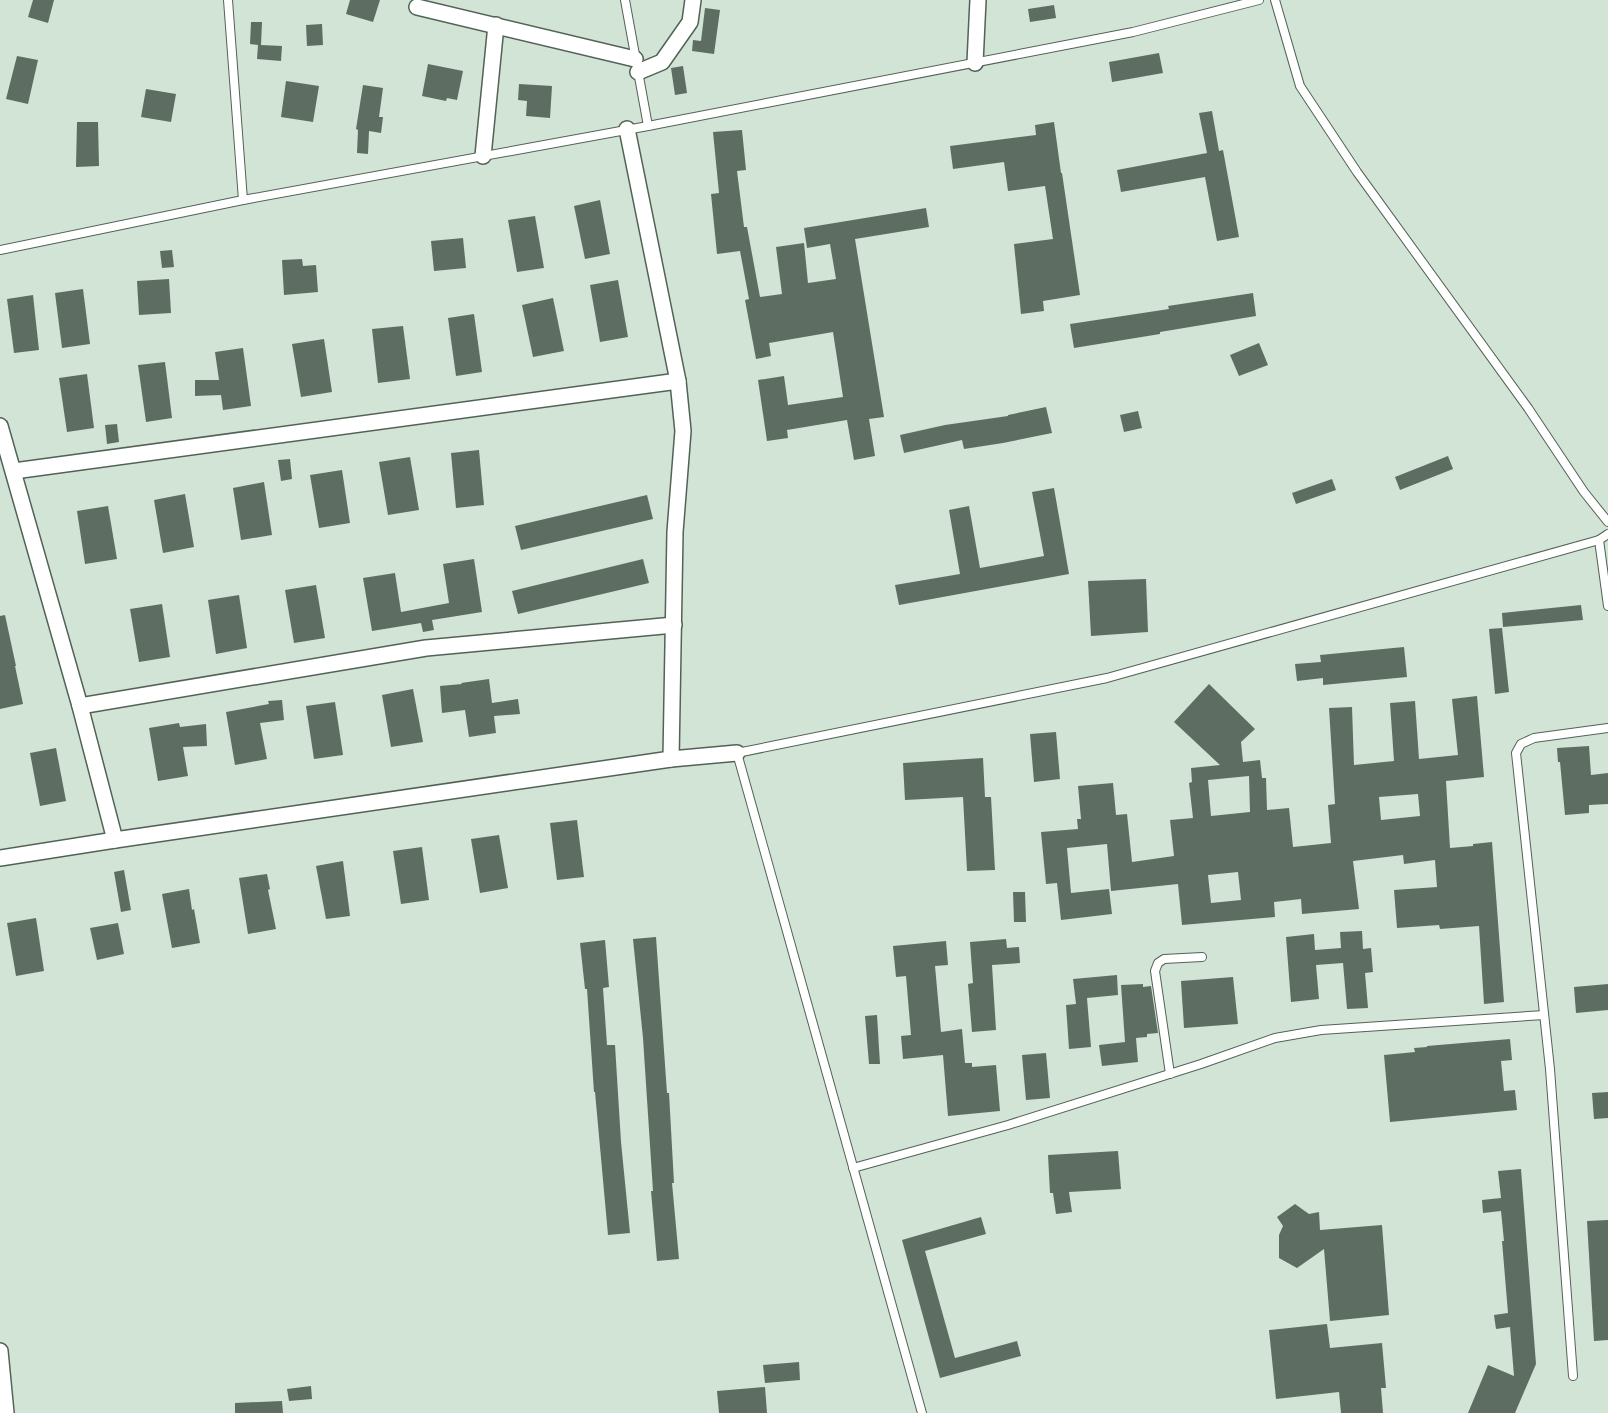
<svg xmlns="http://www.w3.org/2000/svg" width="1608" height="1413" font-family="'Fira Sans',sans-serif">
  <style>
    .building { fill: #5e6d62; fill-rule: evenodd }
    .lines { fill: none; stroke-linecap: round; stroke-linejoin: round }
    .service-casing { stroke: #526256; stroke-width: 10 }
    .minor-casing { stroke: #526256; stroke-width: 18 }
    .service { stroke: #fff; stroke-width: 8 }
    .minor { stroke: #fff; stroke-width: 15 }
  </style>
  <rect width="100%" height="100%" fill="#d2e4d6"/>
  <g class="building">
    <polygon points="33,0 54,0 48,23 28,17"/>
    <polygon points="350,0 380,0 373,22 346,14"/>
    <polygon points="1054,5 1056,18 1030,22 1028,9"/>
    <polygon points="705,8 720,10 714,54 692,51 693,40 701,41"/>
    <polygon points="251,22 262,22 261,45 282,46 281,61 257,59 258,45 250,44"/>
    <polygon points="322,24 323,45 307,46 306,25"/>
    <polygon points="1159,53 1163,73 1112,82 1109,62"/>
    <polygon points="17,56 38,60 28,104 6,99"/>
    <polygon points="428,64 463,71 457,100 447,98 446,101 422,96"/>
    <polygon points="683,66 687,93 675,95 671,68"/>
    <polygon points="286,81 319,86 313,122 281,117"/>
    <polygon points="519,84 552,86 550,118 526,116 527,101 518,100"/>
    <polygon points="363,85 383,88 379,117 383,117 381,133 369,131 368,154 357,153 358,130 356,129"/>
    <polygon points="146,89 176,94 171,122 141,117"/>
    <polygon points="1212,111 1219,151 1223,150 1239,237 1217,241 1205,177 1121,192 1117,170 1207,153 1199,113"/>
    <polygon points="77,122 98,122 99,166 76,167"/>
    <polygon points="1054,122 1061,173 1062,173 1080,295 1043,301 1044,311 1021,314 1014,244 1053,239 1045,186 1008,191 1004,162 953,169 950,146 1036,135 1035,125"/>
    <polygon points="742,130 746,170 737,171 744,227 747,227 760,297 782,294 776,247 804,243 808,283 836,279 830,244 807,248 804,228 926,208 929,227 855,239 884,417 869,419 875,456 854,460 847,420 787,430 788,438 767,441 758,380 784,376 788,405 843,397 833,332 769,343 771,356 756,359 745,300 749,299 740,251 717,254 711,194 719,193 713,132"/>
    <polygon points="600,200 610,254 585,259 574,206"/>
    <polygon points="535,216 544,268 517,272 508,220"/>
    <polygon points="463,238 466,268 434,271 431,241"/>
    <polygon points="172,250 174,267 162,268 160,251"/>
    <polygon points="302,259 303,266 316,265 318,292 284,295 282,260"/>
    <polygon points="169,279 171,313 139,315 137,281"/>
    <polygon points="618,280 628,337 600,342 590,285"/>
    <polygon points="83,289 90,344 62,348 55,293"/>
    <polygon points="1253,293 1256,316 1160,332 1160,334 1074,348 1070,324 1169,309 1168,306"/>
    <polygon points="33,295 39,350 14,353 7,299"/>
    <polygon points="553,298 564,351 533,357 522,305"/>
    <polygon points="474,314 482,372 456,376 448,318"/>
    <polygon points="403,326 410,379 378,383 372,329"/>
    <polygon points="324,339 332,392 301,397 292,344"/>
    <polygon points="1259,343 1268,365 1239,376 1230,355"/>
    <polygon points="243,348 251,406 223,410 221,395 195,396 195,380 219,380 215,352"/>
    <polygon points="165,362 172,418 146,422 138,365"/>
    <polygon points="87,374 94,428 67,432 59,378"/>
    <polygon points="1046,407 1052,433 1003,443 964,449 962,440 904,453 900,435 945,425 1008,416 1008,415"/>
    <polygon points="1138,411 1142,428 1124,432 1120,415"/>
    <polygon points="117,424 119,442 107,444 105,425"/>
    <polygon points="479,450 484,505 456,508 451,453"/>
    <polygon points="1448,456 1453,469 1400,490 1395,477"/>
    <polygon points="410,457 419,510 388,515 379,462"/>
    <polygon points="290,459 292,479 281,481 278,460"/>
    <polygon points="342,470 350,523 319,528 310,475"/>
    <polygon points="1332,479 1336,490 1296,504 1292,493"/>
    <polygon points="264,482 272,535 241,540 233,488"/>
    <polygon points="1054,488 1069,574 899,605 895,585 960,574 949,510 969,506 980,568 1044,556 1032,492"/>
    <polygon points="185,494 194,547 163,553 154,500"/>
    <polygon points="647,495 653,519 521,550 515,526"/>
    <polygon points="108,506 117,559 85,564 77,511"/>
    <polygon points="474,559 482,612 432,620 434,630 423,632 421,623 372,631 363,578 395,573 401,612 449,603 443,564"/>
    <polygon points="643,559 649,583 518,614 512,591"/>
    <polygon points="1146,579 1148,632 1091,636 1088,581"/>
    <polygon points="316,585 325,638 294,643 285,590"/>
    <polygon points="239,595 247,648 216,654 208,600"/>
    <polygon points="162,604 170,657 139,662 130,609"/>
    <polygon points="1581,605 1583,620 1503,627 1502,613"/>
    <polygon points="5,615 16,666 15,666 23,704 0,709 0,616"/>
    <polygon points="1502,628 1509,692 1495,694 1489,629"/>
    <polygon points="1404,647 1407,677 1323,685 1323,678 1297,681 1295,664 1321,662 1320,655"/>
    <polygon points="489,679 492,703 518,699 520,714 494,716 496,733 469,737 465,710 442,713 440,686 462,684 461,683"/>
    <path d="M1209,684L1255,729L1241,742L1243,762L1260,760L1262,778H1266L1267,810L1289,808L1293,847L1331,843L1328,805L1335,804L1329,708L1352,707L1354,765L1394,761L1390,703L1415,701L1419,759L1458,755L1452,699L1477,696L1484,777L1446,781L1450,848L1473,846V844L1492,842L1504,1002L1484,1004L1479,926L1440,929L1439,925L1397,928L1394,890L1437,887L1435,860L1404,864L1403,855L1353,861L1359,909L1302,914L1301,899L1274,902L1275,917L1182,925L1178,884L1111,891L1107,844L1067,848L1071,893L1109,889L1112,914L1061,920L1057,883L1046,884L1041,832L1078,829L1077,819H1081L1078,786L1113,783L1116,815L1127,814L1132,862L1174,856L1170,820L1193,818L1189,783L1192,782L1191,768L1220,765L1174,722ZM1249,776L1250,812L1211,816L1208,780ZM1418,794L1420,816L1381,820L1379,797ZM1238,872L1241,900L1211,903L1208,875Z"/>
    <polygon points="413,689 423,742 391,747 382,695"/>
    <polygon points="282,700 284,720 260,723 267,759 235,765 226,712 269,704 268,701"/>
    <polygon points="335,702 343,755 314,759 306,706"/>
    <polygon points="179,723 180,727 206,724 207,746 183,747 188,776 158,781 149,728"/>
    <polygon points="1056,732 1060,779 1034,782 1030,734"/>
    <polygon points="1589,746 1591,775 1608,773 1608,804 1589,805 1589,813 1565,815 1560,762 1558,762 1557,748"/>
    <polygon points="56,748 66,801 40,806 30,753"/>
    <polygon points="983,758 985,797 991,797 995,870 967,871 963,797 905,800 903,763"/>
    <polygon points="577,820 584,877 557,880 550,823"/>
    <polygon points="499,835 508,888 480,893 471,839"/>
    <polygon points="422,847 429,900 401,904 393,851"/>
    <polygon points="343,861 350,916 326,919 316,866"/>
    <polygon points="124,870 131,910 121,912 114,872"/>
    <polygon points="267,874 270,889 268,890 276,929 248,934 239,878"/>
    <polygon points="189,889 192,910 194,909 200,943 172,948 162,894"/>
    <polygon points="1013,892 1025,892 1026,922 1014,922"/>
    <polygon points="36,918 44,971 16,976 7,923"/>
    <polygon points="118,923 124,954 97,960 90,928"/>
    <polygon points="1362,931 1363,949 1371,948 1373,972 1365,973 1368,1008 1347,1009 1343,963 1316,965 1319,999 1291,1002 1286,937 1314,934 1315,950 1341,948 1340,932"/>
    <polygon points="656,937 667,1093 669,1093 674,1183 672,1183 679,1259 657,1261 651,1191 653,1191 643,1038 633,939"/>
    <polygon points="1006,939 1007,948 1019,947 1020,963 992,965 996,1030 972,1032 968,984 973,983 970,942"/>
    <polygon points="605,940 609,987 603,988 607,1045 615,1045 621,1142 630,1233 608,1235 595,1092 594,1092 587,989 585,989 580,943"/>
    <polygon points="946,941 948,965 935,966 941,1032 962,1029 965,1063 972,1063 972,1067 996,1065 1000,1111 948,1116 943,1055 903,1059 901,1036 911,1035 906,976 896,977 893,946"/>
    <polygon points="1117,975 1118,995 1087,998 1091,1047 1069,1049 1066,1005 1076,1004 1073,979"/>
    <polygon points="1233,977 1238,1024 1184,1028 1181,981"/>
    <polygon points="1143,984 1143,987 1151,986 1158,1033 1147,1034 1147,1037 1136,1038 1138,1062 1102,1066 1099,1045 1125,1042 1121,985"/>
    <polygon points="1608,984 1608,1010 1576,1013 1574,987"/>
    <polygon points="877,1015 880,1064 869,1064 865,1016"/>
    <polygon points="1510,1039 1512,1060 1501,1061 1504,1091 1515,1090 1517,1110 1390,1122 1384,1055 1415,1052 1414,1048 1427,1047 1427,1046"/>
    <polygon points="1046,1053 1050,1098 1026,1100 1022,1055"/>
    <polygon points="1608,1092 1608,1118 1594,1119 1592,1093"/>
    <polygon points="1118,1151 1121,1189 1069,1192 1072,1212 1056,1214 1053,1193 1050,1193 1048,1155"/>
    <polygon points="1521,1169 1536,1364 1515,1413 1468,1413 1488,1365 1514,1376 1510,1327 1496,1329 1494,1315 1508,1313 1502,1241 1504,1241 1501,1211 1483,1213 1482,1200 1501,1198 1498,1171"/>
    <polygon points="1295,1204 1309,1214 1319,1212 1320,1230 1382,1225 1389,1315 1330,1321 1324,1249 1297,1268 1279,1258 1279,1235 1283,1226 1277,1217"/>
    <polygon points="981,1217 986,1234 925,1251 955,1358 1017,1341 1021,1356 940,1378 902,1240"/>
    <polygon points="1608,1220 1608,1340 1594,1341 1587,1221"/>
    <polygon points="1327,1324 1330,1348 1382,1343 1386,1388 1381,1388 1383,1413 1341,1413 1339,1392 1276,1399 1269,1330"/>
    <polygon points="799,1362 800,1380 765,1383 763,1365"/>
    <polygon points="311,1386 312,1399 289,1401 287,1389"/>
    <polygon points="765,1387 767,1413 719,1413 717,1391"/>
    <polygon points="282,1401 283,1413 235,1413 235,1403"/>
  </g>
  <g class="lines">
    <g class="service-casing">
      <g id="service">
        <polyline points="228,0 243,200"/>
        <polyline points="625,0 648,126"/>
        <polyline points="1275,0 1300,86 1357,172 1528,408 1584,492 1608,522"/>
        <polyline points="0,250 243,200 648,126 1133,32 1259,0"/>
        <polyline points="1599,540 1608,606"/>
        <polyline points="1170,1074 1155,971 1158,963 1164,959 1202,957"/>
        <polyline points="853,1168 1008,1125 1201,1064 1275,1038 1321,1030 1544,1015"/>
        <polyline points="1573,1376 1550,1069 1516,753 1521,744 1534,738 1608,728"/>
        <polyline points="922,1413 737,753 1107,678 1599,540 1608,534"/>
      </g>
    </g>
    <g class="minor-casing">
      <g id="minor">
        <polyline points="417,7 635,59"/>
        <polyline points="975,63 978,0"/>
        <polyline points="638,72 662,62 690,22 693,0"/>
        <polyline points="627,129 678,381 683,431 675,532 671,759"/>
        <polyline points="483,156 496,25"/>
        <polyline points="0,426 80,706 115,840"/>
        <polyline points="14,471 678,381"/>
        <polyline points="80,706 426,648 674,625"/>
        <polyline points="0,858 115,840 671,759 737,753"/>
        <polyline points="0,1351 6,1413"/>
      </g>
    </g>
    <use href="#service" class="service"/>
    <use href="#minor" class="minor"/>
  </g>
</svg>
